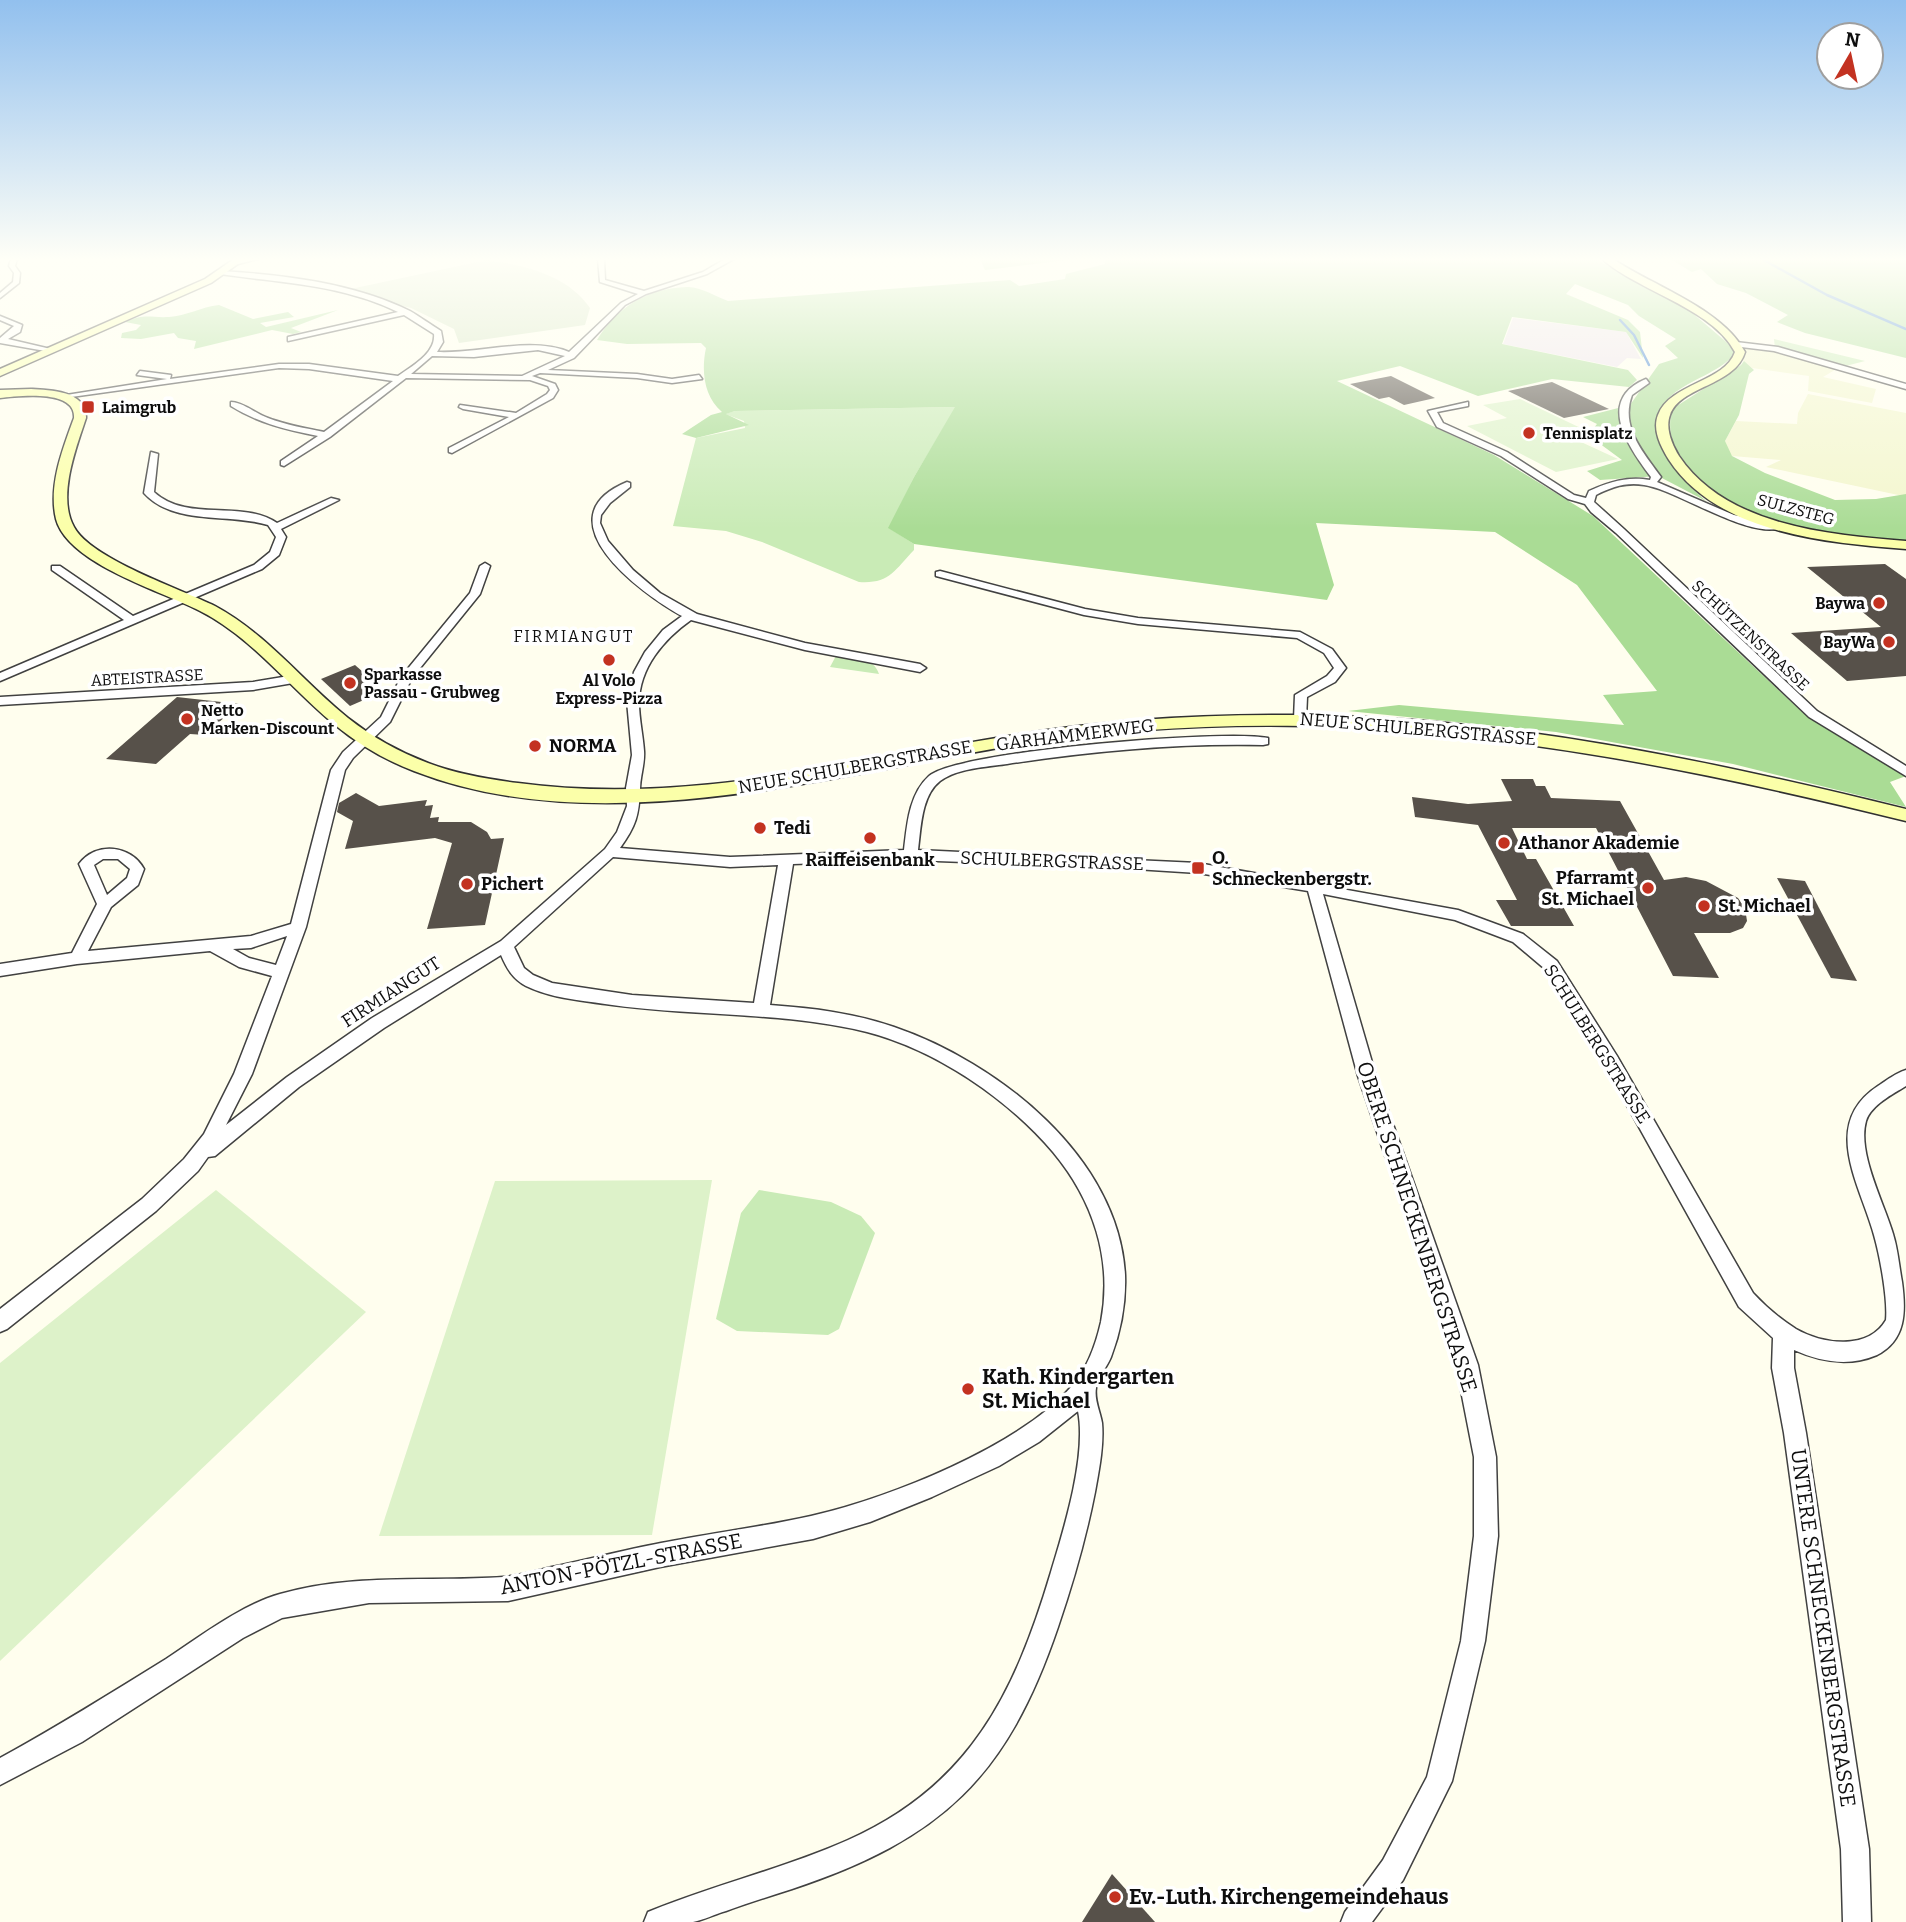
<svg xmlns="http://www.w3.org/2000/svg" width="1906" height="1922" font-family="Bitter,serif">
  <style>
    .industrial { fill: #ede2ec }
    .farmland { fill: #f3f6cd }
    .green { fill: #c9ebb6 }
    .forest { fill: #aadc95 }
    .cemetery { fill: #d1e2bf }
    .pitch { fill: #ddf2c9 }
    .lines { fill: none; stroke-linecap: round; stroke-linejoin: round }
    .stream { stroke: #357bd2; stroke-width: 2.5 }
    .building { fill: #57514a }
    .street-casing { stroke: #414141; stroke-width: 3 }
    .secondary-casing { stroke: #303030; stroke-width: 3 }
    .street { fill: #fff; fill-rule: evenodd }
    .secondary { fill: #fbffa9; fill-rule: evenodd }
    .poi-dot { fill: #c33221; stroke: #fff; stroke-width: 2.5 }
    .labels { text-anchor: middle; stroke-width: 7; stroke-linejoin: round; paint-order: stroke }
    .far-poi-label { font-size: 16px; font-weight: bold; fill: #0e0e0e; stroke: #fff; text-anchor: start }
    .far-street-label { font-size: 16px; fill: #0e0e0e; stroke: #fff }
    .far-neighbourhood-label { font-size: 16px; letter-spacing: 2px; fill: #0e0e0e; stroke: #fff }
    .street-label { font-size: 18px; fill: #0e0e0e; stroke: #fff }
    .poi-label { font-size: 18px; font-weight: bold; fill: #0e0e0e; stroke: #fff; text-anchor: start }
    .near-street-label { font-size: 21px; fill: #0e0e0e; stroke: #fff }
    .near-poi-label { font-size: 21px; font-weight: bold; fill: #0e0e0e; stroke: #fff; text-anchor: start }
  </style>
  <rect width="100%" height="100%" fill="#fffeee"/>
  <polygon class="industrial" points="1513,318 1626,332 1641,359 1627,358 1617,367 1503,344"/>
  <g class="farmland">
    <polygon points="1736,344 1775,349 1838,368 1823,377 1876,389 1872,403 1808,391 1809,376 1752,368 1739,358"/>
    <polygon points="1808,394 1906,413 1906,494 1903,496 1766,467 1781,460 1732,456 1726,448 1725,441 1736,421 1797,424 1798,413"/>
  </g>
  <g class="green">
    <polygon points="1774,339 1865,361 1838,368 1775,349"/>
    <path d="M956,407L914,477L889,528L914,544V550C894,571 889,584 859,582L762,542L726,531L673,526L696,438L745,428L744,421L725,414L735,411Z"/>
    <path d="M837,654C853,657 874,657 879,674L830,667Z"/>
    <polygon points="759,1190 831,1202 861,1216 875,1233 839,1329 828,1335 737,1331 716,1319 741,1213"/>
  </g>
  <g class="forest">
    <polygon points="980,259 1076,259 985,270"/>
    <path d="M1105,259H1596L1690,311L1731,346L1735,354C1718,373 1691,379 1672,395C1631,431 1678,475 1706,501L1658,476L1600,480L1587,471L1622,460L1588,435L1597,424L1583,417L1630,405L1659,364L1678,358L1665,346L1676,339L1639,316L1628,305L1575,284L1566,294L1628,320L1640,332L1643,358L1626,332L1512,317L1502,344L1628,370L1637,380L1629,387L1552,379L1478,396L1400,366L1337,381L1494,455L1593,516L1803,713L1906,776L1890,782L1906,807L1733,764L1556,732L1348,711L1399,705L1624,725L1603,695L1657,691L1577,585L1495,532L1316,523L1334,585L1327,600L914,544L888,528L914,477L955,407L735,411L726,414L749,425L696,438L682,434L711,415L722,412C704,397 701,371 706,348L701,343L627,344L597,340C617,307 648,288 687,287C699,286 717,297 728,301L1010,280L1019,286L1065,279L1066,274L1105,264Z"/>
    <polygon points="1670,259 1906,259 1906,358 1805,333 1777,322 1788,315 1746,293 1717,284 1701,269 1692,272"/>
    <path d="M219,305L253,319L288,312L294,317L260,323L266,327L338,310L291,328L301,332L293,334L272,330L194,349L196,341L178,338L174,333L141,339L121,338L122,333L136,330L141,325L125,322C146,313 149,318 169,317C186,316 201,307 219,305Z"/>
    <path d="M1744,361L1754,370L1749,374L1739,415L1725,441L1732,456L1765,473L1835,500L1876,499L1906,494V540C1838,543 1649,508 1672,409L1741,365Z"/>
  </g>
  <path class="cemetery" d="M487,260C524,265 568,275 590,308L585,325L459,343L454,329L411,308L341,291Z"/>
  <g class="pitch">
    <polygon points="1520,399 1587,431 1568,436 1618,459 1556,472 1467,426 1507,418 1483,405"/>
    <polygon points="712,1180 652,1535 379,1536 495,1181"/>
    <polygon points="216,1190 366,1312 0,1661 0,1363"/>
  </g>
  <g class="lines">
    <g class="stream">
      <polyline points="1762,259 1827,295 1906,329"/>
      <polyline points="1620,320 1634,335 1649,365"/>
    </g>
  </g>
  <g class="building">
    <polygon points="1391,376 1435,398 1404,405 1389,397 1379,399 1350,384"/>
    <polygon points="1552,382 1609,409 1564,418 1508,391"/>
    <polygon points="1885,564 1906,579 1906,676 1847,681 1791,633 1881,627 1807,567"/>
    <polygon points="355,665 380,687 373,696 350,706 321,679"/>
    <polygon points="177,697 239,704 205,735 190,734 156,764 106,759"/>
    <polygon points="1501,779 1533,779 1536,786 1545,786 1551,798 1620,801 1664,880 1686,877 1706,881 1738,898 1745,908 1747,921 1743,928 1730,933 1694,933 1719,978 1673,976 1596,828 1512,828 1527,859 1536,859 1574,926 1511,926 1496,900 1517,900 1478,825 1415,817 1412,797 1468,804 1512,801"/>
    <polygon points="356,793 379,806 427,800 425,806 433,805 430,818 439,817 438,822 471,822 487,832 491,839 504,838 485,925 427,929 452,843 435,838 345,849 353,821 337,812 339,803"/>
    <polygon points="1777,878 1805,881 1857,981 1831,978"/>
    <polygon points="1112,1874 1155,1922 1082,1922"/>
  </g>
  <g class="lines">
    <g class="street-casing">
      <g id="street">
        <polygon points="11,259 17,259 15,266 20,273 19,283 0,298 0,293 13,282 14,273 9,266"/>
        <polygon points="242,259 258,259 238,264 235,262"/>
        <path d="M598,259H604L605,280L644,291L703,272L725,259H734L707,274L646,294L625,305L574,358L548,370L637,374L672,379L699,375L702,379L672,383L637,378L540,373L532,376L555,384L558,390L553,398L452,453L449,452V448L509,417L463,409L459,407L460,405L516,413L547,394L550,390L548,386L530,380L406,378L330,437L284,466L281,465V461L318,436C287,430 258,423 231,406V402C243,402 256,414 268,418C286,425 305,428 324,432L393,381L309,369L279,368L64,398L60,396L167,379L137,375L140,371L171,375L170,379L279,364H309L398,376C412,366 436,353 434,334L404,315L288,341V337L398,312C341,284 281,283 220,274L222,271C285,275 353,283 410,311C419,316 431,325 441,331L443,342L437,352C479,354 531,336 569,352L621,303L638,294L600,282ZM538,350L565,356L522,376L411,374L432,356L474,357Z"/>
        <polygon points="0,316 22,325 20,332 8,339 55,350 51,352 0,343 0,338 14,326 0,320"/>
        <polygon points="1736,342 1778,347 1906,384 1906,389 1774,351 1733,346"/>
        <path d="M1646,379L1649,383L1632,395C1620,427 1643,452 1661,477L1657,482L1734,515L1784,526C1756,544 1676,489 1644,485C1626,482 1612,487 1596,495L1594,502L1624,529L1817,711L1906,766V776L1809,717L1616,533L1591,512L1585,504L1568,499L1501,456L1437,427L1428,411L1468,402V406L1437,412L1443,423L1507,452L1574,495L1586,498L1589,491C1609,482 1627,476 1650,480L1651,477C1629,448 1595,400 1646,379Z"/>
        <path d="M151,452L158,454L154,492C188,523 241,499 277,523L331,498L339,500L281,529L286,537L279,555L262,569L0,681V673L124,620L52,570V566H60L133,616L254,565L270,552L276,537L268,525C229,513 174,526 144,493Z"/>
        <path d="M627,482L630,483V487L610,503L601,515L600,523L608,541L633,570L660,593L697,614L805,643L920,664L926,668L920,672L805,650L691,620C664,639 639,668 639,703C639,719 643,735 644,751C645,764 640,776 640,789C639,815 636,826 620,848L730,857L904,850C907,825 909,794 929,776C958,751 1224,729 1268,738V744L1263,745C1177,743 1092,751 1007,764C986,767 958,768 940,781C921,796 921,828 918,850L1198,863L1458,910L1523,934L1557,961L1617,1056L1753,1293C1766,1307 1780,1319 1796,1329C1822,1344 1868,1351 1886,1320C1888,1299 1880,1256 1874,1235C1860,1184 1820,1124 1878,1086C1887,1080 1896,1073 1906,1070V1086C1893,1094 1871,1105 1866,1121C1857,1153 1884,1203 1893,1234C1898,1250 1899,1266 1902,1282C1906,1312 1906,1340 1877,1355C1849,1367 1821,1362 1794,1350V1368L1806,1433L1869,1849L1871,1922H1843L1841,1849L1784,1433L1772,1368L1773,1338L1739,1307L1605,1066L1545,969L1513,942L1455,920L1323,894L1376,1076L1478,1365L1496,1457L1498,1536L1485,1641L1452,1781L1403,1880L1372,1922H1341L1345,1912L1383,1860L1427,1777L1461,1641L1474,1536V1457L1456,1365L1358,1076L1308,891L1198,873L1104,867L910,860L793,864L770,1005C812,1008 854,1013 894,1027C997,1062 1119,1157 1125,1275C1126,1302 1121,1331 1111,1357C1107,1367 1098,1377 1096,1388C1094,1400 1100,1411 1102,1423C1104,1445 1099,1470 1095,1492C1086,1538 1073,1583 1058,1627C1007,1777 942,1839 792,1889C770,1896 748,1903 726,1911C715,1914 704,1920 693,1922C677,1922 659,1922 644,1922L648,1912C713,1885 783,1869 848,1840C970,1786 1015,1693 1051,1572C1064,1529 1087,1455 1078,1411L1039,1442L999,1466L932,1497L870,1522L813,1539L660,1567L508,1601L369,1603L282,1618L243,1638L82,1742L0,1785V1758C57,1727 111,1693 166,1659C199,1637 243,1604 280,1594C353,1573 428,1582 503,1577C519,1576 536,1571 552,1567C589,1559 625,1550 661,1543C711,1533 762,1527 811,1516C889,1498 1019,1447 1072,1386C1087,1369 1096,1344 1101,1322C1113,1259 1093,1200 1053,1152C1007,1098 936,1050 867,1032C782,1011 692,1017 605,1004C579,1000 550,998 526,986C513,979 507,969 501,955L384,1028L299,1087L215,1156L208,1157L198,1171L156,1211L7,1329L0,1332V1309L142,1199L184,1159L204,1134L234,1074L272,976L239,967L210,951L77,964L0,976V964L72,953L97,904L79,864C96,841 131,845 144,869L138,885L111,907L88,951L251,936L291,924L331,770L343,752L381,717L401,677L470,593L480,566L485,563L490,566L480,594L412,678L390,722L353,758L345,770L306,927L252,1074L226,1125L287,1077L372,1018L501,941L605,849L617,832L627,806L626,788L632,755L627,701L634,672L645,652L663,630L682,616C640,593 540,518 627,482ZM613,857L730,867L778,865L754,1003L632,995L552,983L533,975L524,968L514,947ZM103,859H118L130,869L127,878L107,895L94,865ZM287,936L276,965L249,958L233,949L251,948Z"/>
        <polygon points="940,571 1085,609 1138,618 1300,632 1332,649 1346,668 1335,682 1307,697 1306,719 1300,723 1294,719 1295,695 1327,676 1334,668 1324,653 1297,638 1138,624 1084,615 936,576 936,572"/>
        <polygon points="295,675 301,679 299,682 253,690 0,705 0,697 253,682"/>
      </g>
    </g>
    <g class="secondary-casing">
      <g id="secondary">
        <polygon points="234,259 245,259 211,283 0,376 0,369 205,279"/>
        <path d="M1602,259H1613C1653,286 1723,309 1745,352C1735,386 1680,386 1670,415C1665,428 1672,445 1679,456C1726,526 1829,535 1906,541V549C1826,543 1717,533 1669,460C1661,447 1652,430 1658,415C1670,383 1725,382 1735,352C1712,308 1638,291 1602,259Z"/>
        <path d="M31,389C51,390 87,391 86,418C76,448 57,497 74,527C91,559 181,589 215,606C267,634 303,682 348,718C372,737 399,752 428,763C457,774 487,779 518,783C685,806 850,761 1015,735C1109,719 1205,714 1300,715C1506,717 1707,760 1906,809V821C1708,772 1509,731 1305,726C1209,724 1111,730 1016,745C829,776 598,843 414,771C385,760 358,744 334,724C289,687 253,638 200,611C162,591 68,564 56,519C48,486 63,448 74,418C76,389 19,396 0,398V390Z"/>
      </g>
    </g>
    <use href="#street" class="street"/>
    <use href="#secondary" class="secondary"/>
  </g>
  <linearGradient id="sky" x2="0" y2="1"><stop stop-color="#92c0ee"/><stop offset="0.49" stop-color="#fffff7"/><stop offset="1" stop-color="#fffff7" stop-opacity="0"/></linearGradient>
  <rect width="1906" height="529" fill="url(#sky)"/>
  <g class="poi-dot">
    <rect x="81" y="400" width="14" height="14" rx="3.5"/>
    <circle cx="1529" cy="433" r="7"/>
    <circle cx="1879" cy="603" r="7"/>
    <circle cx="1889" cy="642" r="7"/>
    <circle cx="609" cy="660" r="7"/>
    <circle cx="350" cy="683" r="7"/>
    <circle cx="187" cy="719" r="7"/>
    <circle cx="535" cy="746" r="7"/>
    <circle cx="760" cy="828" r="7"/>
    <circle cx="870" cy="838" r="7"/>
    <circle cx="1504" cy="843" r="7"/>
    <rect x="1191" y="861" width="14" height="14" rx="3.5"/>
    <circle cx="467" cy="884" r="7"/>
    <circle cx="1648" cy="888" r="7"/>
    <circle cx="1704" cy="906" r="7"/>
    <circle cx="968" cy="1389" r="7"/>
    <circle cx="1115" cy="1897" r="7"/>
  </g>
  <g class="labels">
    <g class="far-poi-label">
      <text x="102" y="413">Laimgrub</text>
      <text x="1543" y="439">Tennisplatz</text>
      <text x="1865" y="609" text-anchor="end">Baywa</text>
      <text x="1875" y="648" text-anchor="end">BayWa</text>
      <text x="364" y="680">Sparkasse<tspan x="364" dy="18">Passau - Grubweg</tspan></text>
      <text x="609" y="686" text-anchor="middle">Al Volo<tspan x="609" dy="18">Express-Pizza</tspan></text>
      <text x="201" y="716">Netto<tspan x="201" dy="18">Marken-Discount</tspan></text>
    </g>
    <g class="far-street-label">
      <text transform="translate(1796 509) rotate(15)" y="6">SULZSTEG</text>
      <text transform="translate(1751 635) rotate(43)" y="6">SCHÜTZENSTRASSE</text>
      <text transform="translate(147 677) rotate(-3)" y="6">ABTEISTRASSE</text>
    </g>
    <g class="far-neighbourhood-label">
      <text x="574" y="642">FIRMIANGUT</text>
    </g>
    <g class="street-label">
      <text transform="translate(1418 729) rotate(5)" y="6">NEUE SCHULBERGSTRASSE</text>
      <text transform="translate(1075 735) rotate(-7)" y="6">GARHAMMERWEG</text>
      <text transform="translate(855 767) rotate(-10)" y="6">NEUE SCHULBERGSTRASSE</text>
      <text transform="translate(1052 861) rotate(2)" y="6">SCHULBERGSTRASSE</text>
      <text transform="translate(391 992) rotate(-33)" y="6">FIRMIANGUT</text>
      <text transform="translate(1597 1044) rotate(58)" y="6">SCHULBERGSTRASSE</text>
    </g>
    <g class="poi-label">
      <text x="549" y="752">NORMA</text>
      <text x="774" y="834">Tedi</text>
      <text x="1518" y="849">Athanor Akademie</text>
      <text x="1212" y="864">O.<tspan x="1212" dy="21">Schneckenbergstr.</tspan></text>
      <text x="870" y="866" text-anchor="middle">Raiffeisenbank</text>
      <text x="1634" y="884" text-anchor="end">Pfarramt<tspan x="1634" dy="21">St. Michael</tspan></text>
      <text x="481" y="890">Pichert</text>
      <text x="1718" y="912">St. Michael</text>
    </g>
    <g class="near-street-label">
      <text transform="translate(1417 1227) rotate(72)" y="7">OBERE SCHNECKENBERGSTRASSE</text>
      <text transform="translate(621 1564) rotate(-11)" y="7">ANTON-PÖTZL-STRASSE</text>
      <text transform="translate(1823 1628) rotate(82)" y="7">UNTERE SCHNECKENBERGSTRASSE</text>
    </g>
    <g class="near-poi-label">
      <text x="982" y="1384">Kath. Kindergarten<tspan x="982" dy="24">St. Michael</tspan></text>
      <text x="1129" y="1904">Ev.-Luth. Kirchengemeindehaus</text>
    </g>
  </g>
  <g transform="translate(1850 56) rotate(9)"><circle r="33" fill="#ffffff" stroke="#9f9f9f" stroke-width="2"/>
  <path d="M0-5L12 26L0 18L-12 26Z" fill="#c33221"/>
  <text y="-10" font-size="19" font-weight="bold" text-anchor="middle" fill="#0e0e0e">N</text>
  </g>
</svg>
